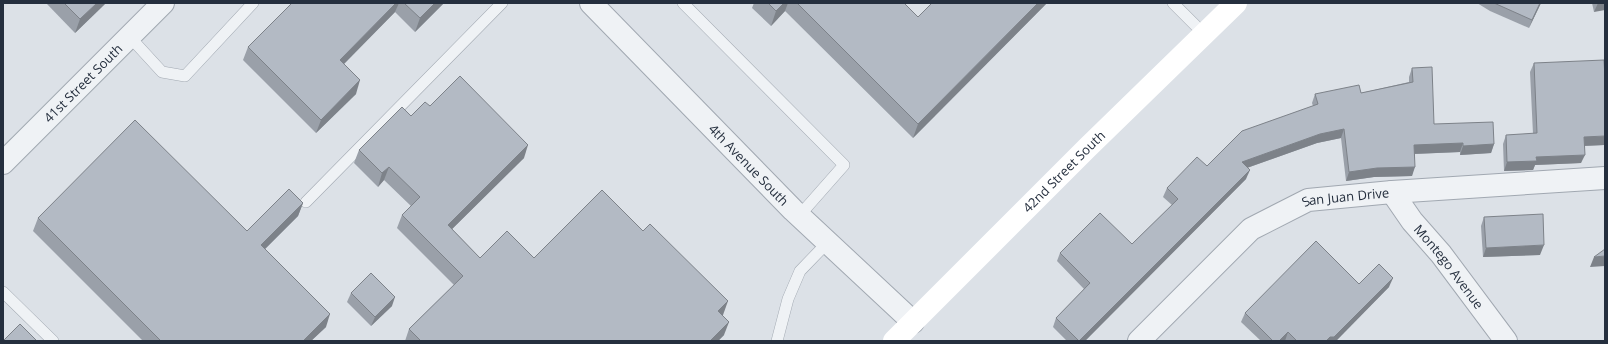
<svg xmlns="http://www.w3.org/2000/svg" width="1608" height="344" font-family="'Open Sans',sans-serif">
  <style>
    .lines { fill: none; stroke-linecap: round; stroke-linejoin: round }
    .service-casing { stroke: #a1a8b1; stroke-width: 12 }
    .minor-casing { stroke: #a1a8b1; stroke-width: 24 }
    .service { stroke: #eff2f5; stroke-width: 11 }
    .minor { stroke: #eff2f5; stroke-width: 22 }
    .secondary { stroke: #fff; stroke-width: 22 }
    .wall { fill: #9aa0a9 }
    .shaded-wall { fill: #7d8289 }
    .building { fill: #b3bac4; stroke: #7d8289 }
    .labels { text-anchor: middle; stroke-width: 4; stroke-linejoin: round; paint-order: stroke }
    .street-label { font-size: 13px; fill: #252f3e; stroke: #ecf0f5 }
  </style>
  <rect width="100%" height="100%" fill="#dce1e7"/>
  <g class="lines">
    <g class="service-casing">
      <g id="service">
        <polyline points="683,3 844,165 799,216"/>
        <polyline points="1173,3 1205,35"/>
        <polyline points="129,36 162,72 185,76 253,3"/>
        <polyline points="306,202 502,3"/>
        <polyline points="3,292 53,341"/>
        <polyline points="777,341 788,299 800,271 828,242"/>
      </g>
    </g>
    <g class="minor-casing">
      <g id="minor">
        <path id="s1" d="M591,3L793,210L913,322"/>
        <path id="s2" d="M3,163L163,3"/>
        <path id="s3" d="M1392,192L1412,221L1441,254L1506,341"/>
        <path id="s4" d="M1139,341L1251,229L1308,200L1392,192L1605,178"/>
      </g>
    </g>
    <use href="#service" class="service"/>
    <use href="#minor" class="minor"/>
    <path class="secondary" id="s5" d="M894,341L1087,148L1236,3"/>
  </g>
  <g class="wall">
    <polygon points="46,3 106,3 75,33"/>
    <polygon points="292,3 444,3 415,32 395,12 344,64 356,94 316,133 243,60 248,47"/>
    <polygon points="754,3 904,3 918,17 932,3 1047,3 913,138 785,11 771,26 752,8"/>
    <polygon points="1477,3 1541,3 1529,28 1490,11"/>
    <polygon points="1592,3 1605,3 1594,12"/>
    <polygon points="1534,63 1604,145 1584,146 1581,163 1535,165 1533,170 1504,171 1503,144 1506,135 1533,134 1530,72"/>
    <polygon points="1412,68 1434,124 1494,144 1491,153 1460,155 1460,152 1415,154 1412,176 1374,177 1346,181 1341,138 1317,143 1247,168 1246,179 1085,341 1067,341 1053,327 1056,318 1084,289 1057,261 1060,253 1132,244 1172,205 1163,197 1167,188 1207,166 1313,106 1312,103 1315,94 1361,93 1409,82 1409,77"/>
    <polygon points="430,106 524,158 452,229 480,258 534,258 723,315 722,315 724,335 718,341 405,341 409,329 454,285 397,228 402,215 411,206 384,180 378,187 354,163 359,150 411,116"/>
    <polygon points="303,203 298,216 265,249 326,327 311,341 143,341 33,231 38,218 247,231"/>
    <polygon points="1484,217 1540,255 1483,257 1481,226"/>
    <polygon points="1359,284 1389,287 1336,341 1261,341 1241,322 1245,313"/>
    <polygon points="351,293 392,306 371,326 347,302"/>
  </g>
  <g class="shaded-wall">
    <polygon points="97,3 106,3 75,33 80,19"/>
    <polygon points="396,3 399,3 395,12 335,73 340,60"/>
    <polygon points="435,3 444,3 415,32 420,18"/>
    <polygon points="784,3 788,3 785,11 771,26 776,11"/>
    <polygon points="1038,3 1047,3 913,138 918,124"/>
    <polygon points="1540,3 1541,3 1529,28 1532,20"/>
    <polygon points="1598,3 1605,3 1605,10 1594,12"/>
    <polygon points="360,80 356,94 316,133 321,120"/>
    <polygon points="1344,129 1341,138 1317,143 1238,171 1242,162 1320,134"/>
    <polygon points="1605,136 1604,145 1581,146 1584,137"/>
    <polygon points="1463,143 1460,152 1411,154 1414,145"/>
    <polygon points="1494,144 1491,153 1460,155 1463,146"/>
    <polygon points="528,145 524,158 443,238 448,225"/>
    <polygon points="1585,155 1581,163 1535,165 1533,170 1504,171 1507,162 1536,157"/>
    <polygon points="389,167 384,180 378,187 382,173"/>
    <polygon points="1415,167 1412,176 1374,177 1346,181 1349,172 1377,168"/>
    <polygon points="1250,170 1246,179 1085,341 1079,341"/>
    <polygon points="303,203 298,216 256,258 261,245"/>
    <polygon points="1544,245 1540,255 1483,257 1486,248"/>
    <polygon points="1605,256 1605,266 1590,267 1594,257"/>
    <polygon points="1393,278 1389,287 1336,341 1326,341"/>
    <polygon points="395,297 392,306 371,326 375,317"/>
    <polygon points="728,301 723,315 713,324 718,311"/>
    <polygon points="330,314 326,327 311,341 303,341"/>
    <polygon points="729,322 724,335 718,341 710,341"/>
    <polygon points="1288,332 1285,341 1279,341"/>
  </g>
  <g class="building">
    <polygon points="64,3 97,3 80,19"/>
    <polygon points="292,3 396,3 340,60 360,80 321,120 248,47"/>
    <polygon points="404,3 435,3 420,18"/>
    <polygon points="768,3 784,3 776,11"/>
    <polygon points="797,3 904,3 918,17 932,3 1038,3 918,124"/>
    <polygon points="1494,3 1540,3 1532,20"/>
    <polygon points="1604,60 1605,78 1605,136 1584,137 1585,155 1536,157 1537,161 1507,162 1506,135 1537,133 1534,63"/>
    <polygon points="1432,67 1434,124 1493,122 1494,144 1463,146 1463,143 1414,145 1415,167 1377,168 1349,172 1344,129 1320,134 1242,162 1250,170 1079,341 1056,318 1090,283 1060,253 1100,213 1132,244 1178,199 1167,188 1197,157 1207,166 1242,131 1318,104 1315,94 1359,85 1361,93 1413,82 1412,68"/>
    <polygon points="460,76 528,145 448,225 480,258 507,231 534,258 602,190 643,231 650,224 728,301 718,311 729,322 710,341 421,341 409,329 463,276 402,215 420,197 389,167 382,173 359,150 402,107 411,116 425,102 430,106"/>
    <polygon points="135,120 247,231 289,189 303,203 261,245 330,314 303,341 161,341 38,218"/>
    <polygon points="1543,214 1544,245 1486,248 1484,217"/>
    <polygon points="1316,241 1359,284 1379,264 1393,278 1334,337 1330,337 1326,341 1297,341 1288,332 1279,341 1273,341 1245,313"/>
    <polygon points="1605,249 1605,256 1594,257"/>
    <polygon points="371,273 395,297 375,317 351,293"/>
    <polygon points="20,324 37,341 3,341"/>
  </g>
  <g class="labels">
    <g class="street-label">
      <text dy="5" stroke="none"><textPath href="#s2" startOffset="113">41st Street South</textPath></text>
      <text dy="5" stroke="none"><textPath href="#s1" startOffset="226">4th Avenue South</textPath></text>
      <text dy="5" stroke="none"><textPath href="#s5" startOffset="240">42nd Street South</textPath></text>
      <text dy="5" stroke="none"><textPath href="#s4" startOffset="260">San Juan Drive</textPath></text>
      <text dy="5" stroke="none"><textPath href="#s3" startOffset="94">Montego Avenue</textPath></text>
    </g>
  </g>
  <rect width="1608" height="344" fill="none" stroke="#252f3e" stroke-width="8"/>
</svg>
